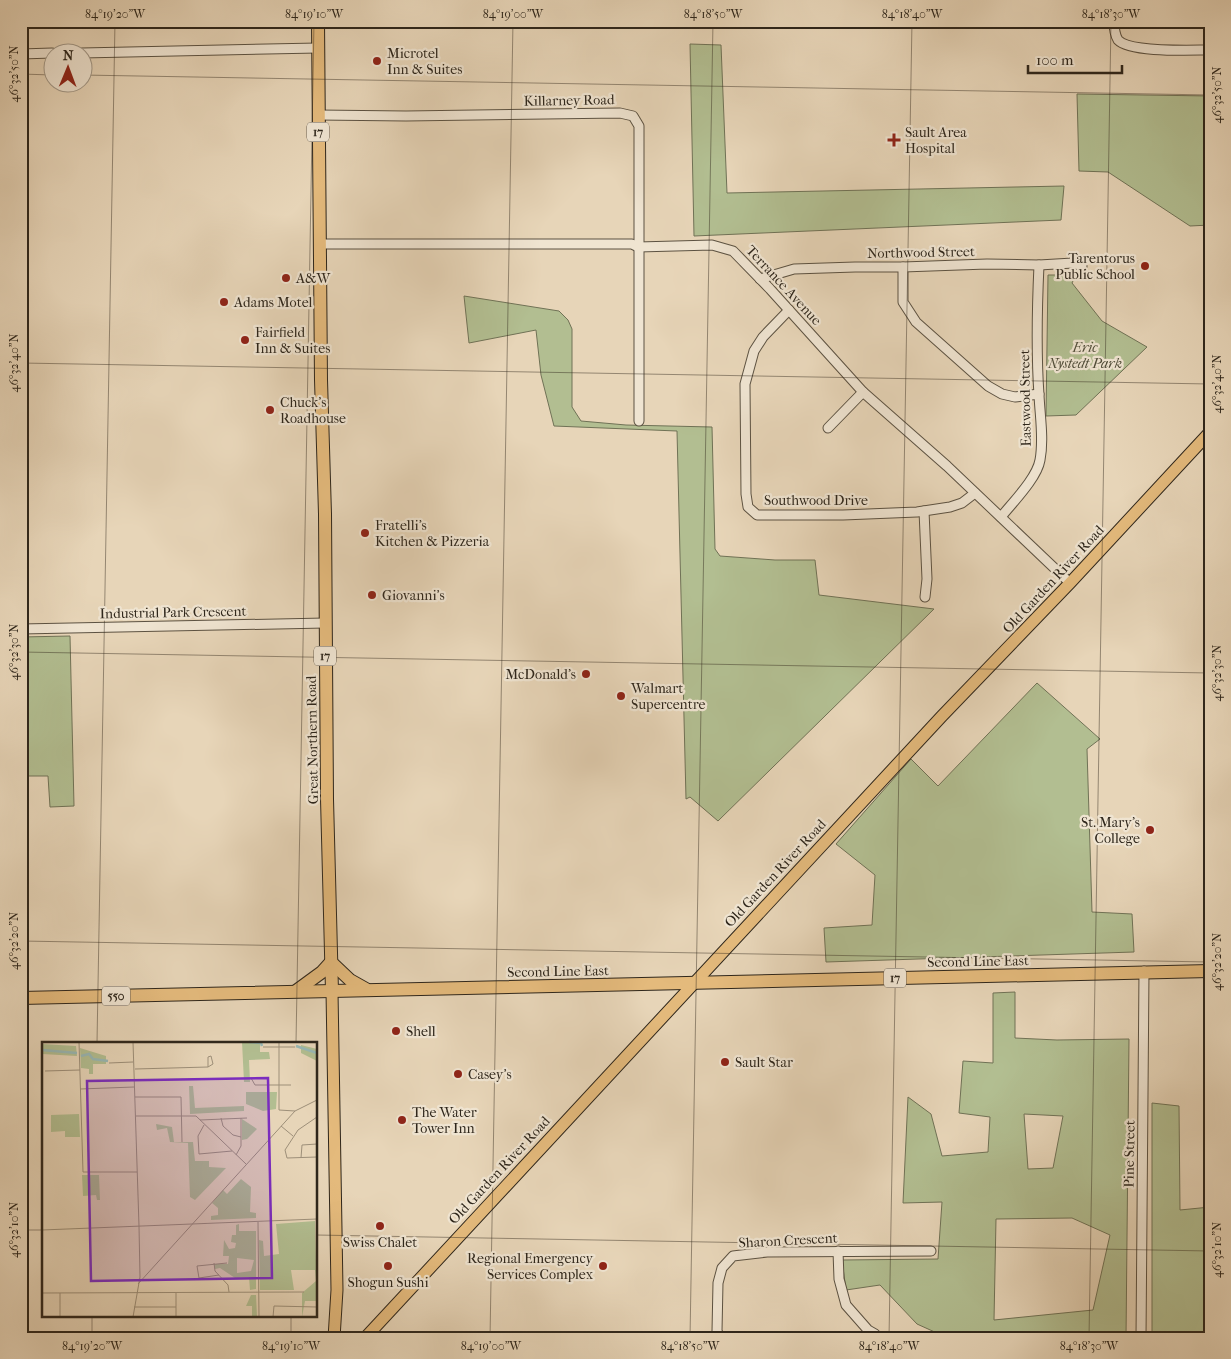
<svg xmlns="http://www.w3.org/2000/svg" width="1231" height="1359" font-family="'IM FELL French Canon',serif">
  <style>
    .green { fill: #b2be91; stroke: #707256; fill-rule: evenodd }
    .lines { fill: none; stroke-linecap: round; stroke-linejoin: round }
    .minor-casing { stroke: #5c5242; stroke-width: 11 }
    .major-casing { stroke: #2e261b; stroke-width: 13 }
    .highway-casing { stroke: #2e261b; stroke-width: 14 }
    .minor { stroke: #efe4d1; stroke-width: 9 }
    .major { stroke: #e4ba7c; stroke-width: 11 }
    .highway { stroke: #e4ba7c; stroke-width: 12 }
    .ticks { fill: none; stroke: #2e261b; stroke-width: 1; stroke-opacity: 0.45 }
    .poi-dot { fill: #8f2418; stroke: #efe4d1; stroke-width: 2 }
    .labels { text-anchor: middle; stroke-width: 4.5; stroke-linejoin: round; paint-order: stroke }
    .shield { fill: #efe4d1; stroke: #685f52; stroke-width: 1 }
    .shield-label { font-size: 12px; font-weight: bold; fill: #2e261b }
    .poi-label { font-size: 14px; fill: #2e261b; stroke: #efe4d1; text-anchor: start }
    .street-label { font-size: 14px; fill: #2e261b; stroke: #efe4d1 }
    .park-label { font-size: 14px; font-style: italic; fill: #4f4c38; stroke: #efe4d1 }
    .inset-river { fill: none; stroke: #98b8b5; stroke-width: 2.5 }
    .inset-road { fill: none; stroke: #9d8f79; stroke-width: 1 }
    .view { fill: #7b2cbf; fill-opacity: 0.15; stroke: #7b2cbf; stroke-width: 2.5 }
    .inset-edge { fill: none; stroke: #2e261b; stroke-width: 2.5 }
    .neatline { fill: none; stroke: #2e261b; stroke-width: 2 }
    .ticks-label { font-size: 12px; text-anchor: middle; fill: #2e261b }
  </style>
  <rect width="100%" height="100%" fill="#e7d5b8"/>
  <filter id="stains"><feTurbulence type="fractalNoise" baseFrequency=".004" numOctaves="4"/><feColorMatrix values="0 0 0 0 .2 0 0 0 0 .09 0 0 0 0 .02 0 0 0 .5 -.17"/></filter>
  <radialGradient id="worn" r=".72"><stop offset=".6" stop-color="#630" stop-opacity="0"/><stop offset="1" stop-color="#630" stop-opacity=".3"/></radialGradient>
  <g class="green">
    <polygon points="690,44 721,45 727,193 1064,186 1061,220 694,236"/>
    <polygon points="1077,94 1210,96 1210,225 1190,226 1108,172 1079,171"/>
    <polygon points="1048,275 1076,275 1072,283 1102,321 1147,347 1076,415 1046,416"/>
    <polygon points="464,296 559,311 568,320 572,329 572,407 581,421 626,425 712,427 715,549 720,556 775,560 815,560 819,595 934,609 718,821 690,797 686,799 677,431 554,426 541,375 536,330 469,343"/>
    <polygon points="70,636 74,806 50,807 48,776 21,776 21,637"/>
    <polygon points="1037,683 1100,739 1087,749 1092,912 1132,914 1134,952 826,962 824,928 872,925 875,875 836,844 911,759 938,786"/>
    <path d="M1015,992V1038L1057,1040L1129,1039L1126,1338H948L917,1324L880,1285L846,1290L842,1260L938,1259L942,1202L903,1203L908,1097L931,1114L942,1156L988,1152L990,1117L959,1113L963,1061L993,1063V993ZM1024,1114L1063,1116L1053,1168L1028,1169ZM1072,1218L1110,1235L1093,1310L994,1320L996,1219Z"/>
    <polygon points="1152,1103 1179,1106 1180,1210 1210,1207 1210,1338 1152,1338"/>
  </g>
  <g class="lines">
    <g class="minor-casing">
      <g id="minor">
        <path d="M1114,21C1114,27 1115,35 1118,40C1130,53 1191,50 1210,50"/>
        <polyline points="82,53 318,48"/>
        <polyline points="21,54 52,53"/>
        <polyline points="318,115 406,116 620,113 633,116 639,126 639,421"/>
        <polyline points="320,244 632,244 638,247 712,245 733,251 770,289 863,392 947,466 1070,583"/>
        <polyline points="903,267 903,302 916,322 988,386 1002,394 1015,397 1039,394"/>
        <polyline points="760,279 794,269 855,267 903,267 987,264 1039,265 1073,263 1082,266"/>
        <polyline points="789,310 763,337 754,351 745,384 746,494 748,507 757,515 843,515 917,512 950,507 962,503 975,493"/>
        <polyline points="828,428 863,392"/>
        <polyline points="924,511 927,579 925,597"/>
        <path d="M1001,517C1013,502 1037,478 1040,460C1044,439 1040,417 1039,395C1036,352 1037,308 1039,265"/>
        <polyline points="21,629 325,623"/>
        <polyline points="838,1251 839,1279 846,1305 868,1330 875,1334 878,1338"/>
        <polyline points="720,1338 717,1331 718,1283 722,1268 733,1256 767,1252 931,1251"/>
        <polyline points="1141,1338 1144,971"/>
      </g>
    </g>
    <g class="major-casing">
      <g id="major">
        <polyline points="332,991 337,1290 334,1338"/>
        <polyline points="365,1338 942,716 1070,583 1210,432"/>
      </g>
    </g>
    <g class="highway-casing">
      <g id="highway">
        <polyline points="318,21 321,380 325,514 327,799 332,991"/>
        <polyline points="331,962 350,980 366,989"/>
        <polyline points="296,991 322,972 331,962"/>
        <polyline points="21,998 1210,971"/>
      </g>
    </g>
    <use href="#minor" class="minor"/>
    <use href="#major" class="major"/>
    <use href="#highway" class="highway"/>
  </g>
  <path class="ticks" d="M21,74L52,75M82,75L1210,95M21,363L1210,384M21,652L1210,673M21,941L1210,962M97,1043L115,21M296,1043L314,21M21,1230H44M316,1235L1210,1251M92,1338V1315M291,1338V1315M490,1338L513,21M690,1338L713,21M889,1338L912,21M1089,1338L1111,21"/>
  <g class="poi-dot">
    <circle cx="377" cy="61" r="5"/>
    <path d="M891.5 132.5h5v5h5v5h-5v5h-5v-5h-5v-5h5z"/>
    <circle cx="1145" cy="266" r="5"/>
    <circle cx="286" cy="278" r="5"/>
    <circle cx="224" cy="302" r="5"/>
    <circle cx="245" cy="340" r="5"/>
    <circle cx="270" cy="410" r="5"/>
    <circle cx="365" cy="533" r="5"/>
    <circle cx="372" cy="595" r="5"/>
    <circle cx="586" cy="674" r="5"/>
    <circle cx="621" cy="696" r="5"/>
    <circle cx="1150" cy="830" r="5"/>
    <circle cx="396" cy="1031" r="5"/>
    <circle cx="725" cy="1062" r="5"/>
    <circle cx="458" cy="1074" r="5"/>
    <circle cx="402" cy="1120" r="5"/>
    <circle cx="380" cy="1226" r="5"/>
    <circle cx="388" cy="1266" r="5"/>
    <circle cx="603" cy="1266" r="5"/>
  </g>
  <g class="labels">
    <g class="shield">
      <rect x="307" y="122.5" width="22" height="19" rx="4"/>
      <rect x="314" y="646.5" width="22" height="19" rx="4"/>
      <rect x="884" y="968.5" width="22" height="19" rx="4"/>
      <rect x="102" y="986.5" width="28" height="19" rx="4"/>
    </g>
    <g class="shield-label">
      <text x="318" y="136">17</text>
      <text x="325" y="660">17</text>
      <text x="895" y="982">17</text>
      <text x="116" y="1000">550</text>
    </g>
    <g class="poi-label">
      <text x="387" y="58">Microtel<tspan x="387" dy="16">Inn &amp; Suites</tspan></text>
      <text x="905" y="137">Sault Area<tspan x="905" dy="16">Hospital</tspan></text>
      <text x="1135" y="263" text-anchor="end">Tarentorus<tspan x="1135" dy="16">Public School</tspan></text>
      <text x="296" y="283">A&amp;W</text>
      <text x="234" y="307">Adams Motel</text>
      <text x="255" y="337">Fairfield<tspan x="255" dy="16">Inn &amp; Suites</tspan></text>
      <text x="280" y="407">Chuck's<tspan x="280" dy="16">Roadhouse</tspan></text>
      <text x="375" y="530">Fratelli's<tspan x="375" dy="16">Kitchen &amp; Pizzeria</tspan></text>
      <text x="382" y="600">Giovanni's</text>
      <text x="576" y="679" text-anchor="end">McDonald's</text>
      <text x="631" y="693">Walmart<tspan x="631" dy="16">Supercentre</tspan></text>
      <text x="1140" y="827" text-anchor="end">St. Mary's<tspan x="1140" dy="16">College</tspan></text>
      <text x="406" y="1036">Shell</text>
      <text x="735" y="1067">Sault Star</text>
      <text x="468" y="1079">Casey's</text>
      <text x="412" y="1117">The Water<tspan x="412" dy="16">Tower Inn</tspan></text>
      <text x="380" y="1247" text-anchor="middle">Swiss Chalet</text>
      <text x="593" y="1263" text-anchor="end">Regional Emergency<tspan x="593" dy="16">Services Complex</tspan></text>
      <text x="388" y="1287" text-anchor="middle">Shogun Sushi</text>
    </g>
    <g class="street-label">
      <text transform="translate(569 100) rotate(-1)" y="5">Killarney Road</text>
      <text transform="translate(921 252) rotate(-1)" y="5">Northwood Street</text>
      <text transform="translate(784 285) rotate(47)" y="5">Terrance Avenue</text>
      <text transform="translate(1025 398) rotate(-91)" y="5">Eastwood Street</text>
      <text x="816" y="505">Southwood Drive</text>
      <text transform="translate(1053 579) rotate(-47)" y="5">Old Garden River Road</text>
      <text transform="translate(173 612) rotate(-1)" y="5">Industrial Park Crescent</text>
      <text transform="translate(312 740) rotate(-91)" y="5">Great Northern Road</text>
      <text transform="translate(775 873) rotate(-47)" y="5">Old Garden River Road</text>
      <text transform="translate(978 961) rotate(-1)" y="5">Second Line East</text>
      <text transform="translate(558 971) rotate(-1)" y="5">Second Line East</text>
      <text transform="translate(1129 1154) rotate(-89)" y="5">Pine Street</text>
      <text transform="translate(499 1170) rotate(-47)" y="5">Old Garden River Road</text>
      <text transform="translate(788 1240) rotate(-3)" y="5">Sharon Crescent</text>
    </g>
    <g class="park-label">
      <text x="1085" y="352">Eric<tspan x="1085" dy="16">Nystedt Park</tspan></text>
    </g>
  </g>
  <g transform="translate(42 1042)">
    <rect width="275" height="275" fill="#e7d5b8"/>
    <path d="M200,0H218V10H227L228,17L207,18L208,40H202ZM0,2L34,4L35,14L0,12ZM259,3L275,7V19L259,11ZM38,6L64,14V22H51V32H47V27L39,26ZM147,44H151L153,66L202,64V69L148,72ZM204,50H235L234,67L221,69L204,62ZM37,72L38,95H23V89L9,90V73ZM200,77L215,87L205,97L200,98ZM114,82L130,85L132,100H151L153,119H167V125L184,126L153,158L148,155L146,101L128,100L125,86L115,88ZM40,133H57L58,158H55L54,153L41,154ZM199,137L209,145L208,170L214,171V176L169,178V174L176,173V166L170,161L181,148L185,152ZM273,179L275,259H263L260,275V251L274,239L273,228H249L252,248H218L217,198L221,199L222,214L237,212L234,182ZM197,182V189H214V247L208,248L207,235L193,236L178,226L173,227L172,222H186L187,214H181L182,198L187,207L193,206L194,201L189,200L190,193H194V183ZM195,216L212,218L209,229L195,231ZM209,253H214L215,275H210V264H204Z" fill="#b2be91" fill-rule="evenodd"/>
    <path class="inset-river" d="M207,0L219,1L220,4M254,4L275,11M0,8L35,11M39,14L47,12L51,17L66,19"/>
    <path class="inset-road" d="M37,0L41,130H95M91,0L97,184M237,0V68L253,69M221,5H253M67,21L91,20M93,27L166,25L171,22L169,14L166,15V25M3,29L38,28M209,36L213,43H249M38,47L92,45M93,55H139L140,100M94,74H154L204,122M275,75L256,88L243,108L245,116L275,115M179,76L181,84L191,93L199,95M158,78L205,76M162,83L156,94L157,112L190,109M239,84L251,94M194,113L199,104V76M259,116L260,103L275,102M216,180L217,275M0,188L275,177M172,221L173,229L186,243L187,250M177,233L157,236L155,224L185,221M96,242L253,69L275,58M0,251L262,250M18,251V275M134,251V275M92,265H134M91,275L98,235L97,184M231,275L232,264L275,265"/>
    <path class="view" d="M226,36L230,236L49,239L45,39Z"/>
    <rect width="275" height="275" class="inset-edge"/>
  </g>
  <rect width="1231" height="1359" fill="none" stroke="#e7d5b8" stroke-width="55"/>
  <g transform="translate(68 68) rotate(1)"><circle r="24" fill="#efe4d1" stroke="#a29888"/>
  <path d="M0-4L9 19L0 12L-9 19Z" fill="#8f2418"/>
  <text y="-8" font-size="14" font-weight="bold" text-anchor="middle" fill="#2e261b">N</text>
  </g>
  <path d="M1028 65v8h94v-8" fill="none" stroke="#2e261b" stroke-width="2.5"/>
  <text x="1036" y="65" font-size="15" fill="#2e261b" stroke="#efe4d1" stroke-width="4" paint-order="stroke">100 m</text>
  <rect x="28" y="28" width="1176" height="1304" class="neatline"/>
  <g class="ticks-label">
    <text x="115" y="18">84°19'20"W</text>
    <text x="314" y="18">84°19'10"W</text>
    <text x="513" y="18">84°19'00"W</text>
    <text x="713" y="18">84°18'50"W</text>
    <text x="912" y="18">84°18'40"W</text>
    <text x="1111" y="18">84°18'30"W</text>
    <text transform="translate(14 74) rotate(-90)" y="4">46°32'50"N</text>
    <text transform="translate(1217 95) rotate(-90)" y="4">46°32'50"N</text>
    <text transform="translate(14 363) rotate(-90)" y="4">46°32'40"N</text>
    <text transform="translate(1217 384) rotate(-90)" y="4">46°32'40"N</text>
    <text transform="translate(14 652) rotate(-90)" y="4">46°32'30"N</text>
    <text transform="translate(1217 673) rotate(-90)" y="4">46°32'30"N</text>
    <text transform="translate(14 941) rotate(-90)" y="4">46°32'20"N</text>
    <text transform="translate(1217 962) rotate(-90)" y="4">46°32'20"N</text>
    <text transform="translate(14 1230) rotate(-90)" y="4">46°32'10"N</text>
    <text transform="translate(1217 1250) rotate(-90)" y="4">46°32'10"N</text>
    <text x="92" y="1350">84°19'20"W</text>
    <text x="291" y="1350">84°19'10"W</text>
    <text x="491" y="1350">84°19'00"W</text>
    <text x="690" y="1350">84°18'50"W</text>
    <text x="889" y="1350">84°18'40"W</text>
    <text x="1089" y="1350">84°18'30"W</text>
  </g>
  <rect width="100%" height="100%" filter="url(#stains)"/>
  <rect width="100%" height="100%" fill="url(#worn)"/>
</svg>
